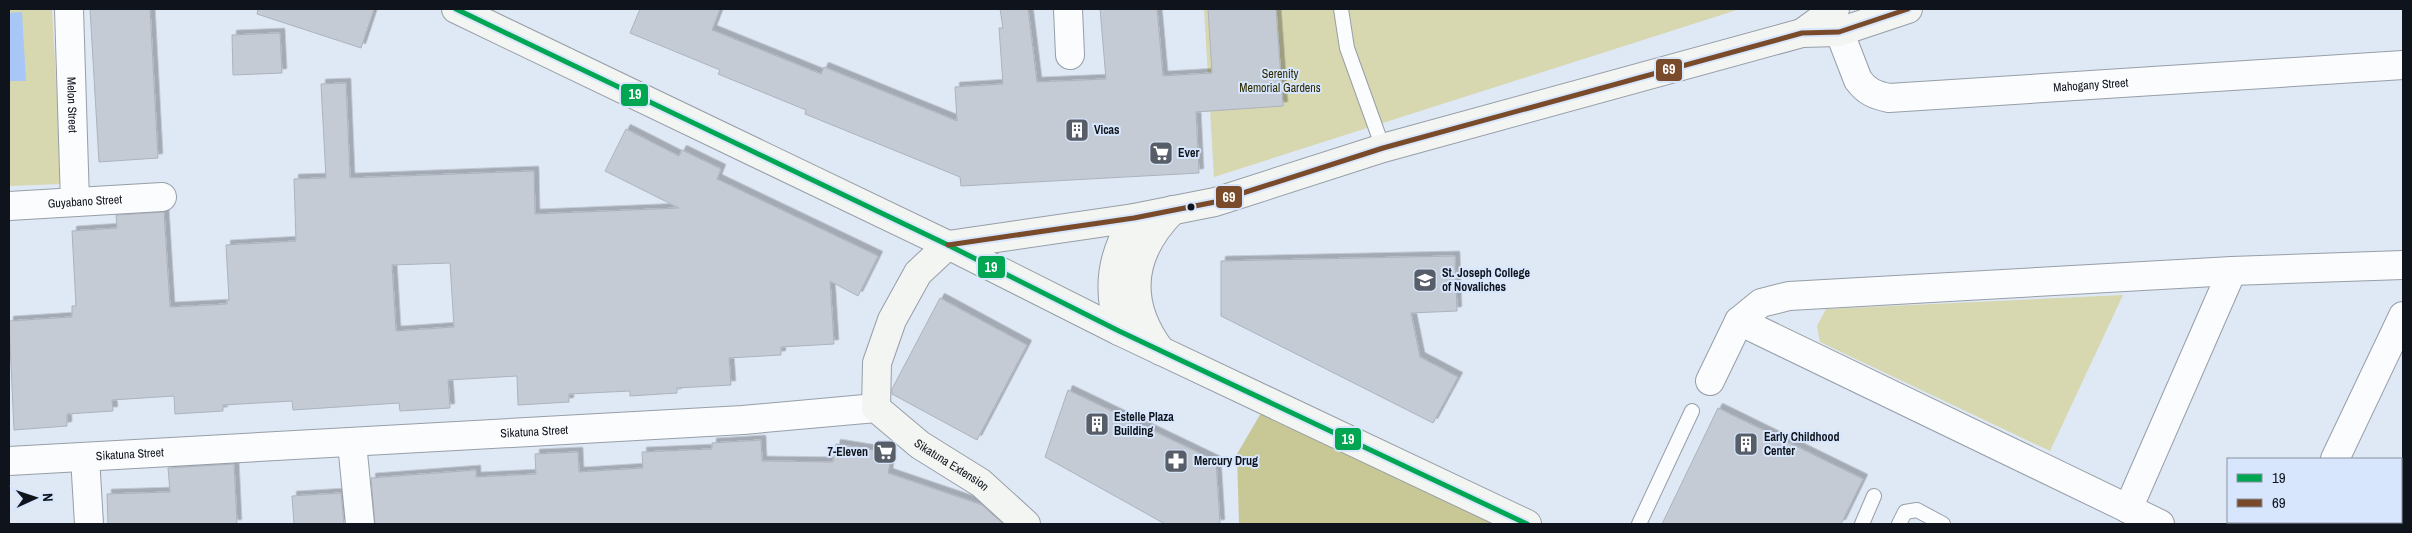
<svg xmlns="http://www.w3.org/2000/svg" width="2412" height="533" font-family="'Archivo Narrow',sans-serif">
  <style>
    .green { fill: #d7d8af }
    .forest { fill: #c7c895 }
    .water { fill: #a8c7f6 }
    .building { fill: #c4cbd5; stroke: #acb3bd; fill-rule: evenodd; filter: url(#shadow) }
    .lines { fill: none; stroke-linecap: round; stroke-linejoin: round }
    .lane-casing { stroke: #979ea7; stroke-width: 16 }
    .street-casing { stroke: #979ea7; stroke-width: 30 }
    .secondary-casing { stroke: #979ea7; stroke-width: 30 }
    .lane { stroke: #fafcfe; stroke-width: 14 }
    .street { stroke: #fafcfe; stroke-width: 28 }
    .secondary { stroke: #f3f5f3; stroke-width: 28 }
    .bus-1-casing { stroke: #d7e6fd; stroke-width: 9 }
    .bus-2-casing { stroke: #d7e6fd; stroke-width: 9 }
    .bus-1 { stroke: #00a651; stroke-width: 5 }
    .bus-2 { stroke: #7a4b2a; stroke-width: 5 }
    .bus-dot { fill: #0f141c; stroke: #d7e6fd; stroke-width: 2 }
    .labels { text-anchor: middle; stroke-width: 4; stroke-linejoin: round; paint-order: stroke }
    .park-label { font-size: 12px; fill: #2f2c00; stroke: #d7e6fd }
    .street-label { font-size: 12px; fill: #0f141c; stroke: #d7e6fd }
    .poi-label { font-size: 12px; font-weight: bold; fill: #0f141c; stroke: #d7e6fd; text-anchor: start }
    .line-badge { stroke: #d7e6fd; stroke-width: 2 }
    .badge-label { font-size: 14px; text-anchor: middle; font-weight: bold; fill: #fff }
  </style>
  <defs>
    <filter id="shadow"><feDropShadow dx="4.5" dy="-4.5" stdDeviation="0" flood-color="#0004"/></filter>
  </defs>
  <rect width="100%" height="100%" fill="#dfe8f5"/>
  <g class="green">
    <polygon points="9,9 52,9 62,184 9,186"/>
    <polygon points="1204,9 1740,9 1214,177"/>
    <polygon points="2123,295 2050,451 1820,342 1817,326 1826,309"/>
  </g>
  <polygon class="forest" points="1264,408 1510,524 1239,524 1237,454"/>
  <polygon class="water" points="22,12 26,81 9,81 9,13"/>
  <g class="building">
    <polygon points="90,9 150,9 158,158 99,162"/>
    <polygon points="258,9 374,9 361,48 257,14"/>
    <polygon points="640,9 720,9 712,30 821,74 824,67 957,121 955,87 1003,84 999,28 1003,28 1000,9 1028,9 1037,82 1106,79 1100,9 1157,9 1163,76 1212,73 1208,9 1276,9 1283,106 1196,112 1199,173 961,186 960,177 805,114 806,110 718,74 720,70 630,33"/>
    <polygon points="280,33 282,73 233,75 232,35"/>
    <path d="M346,83L350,178L534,171L535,214L679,208L605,171L626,129L679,156L682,150L721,169L717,179L878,256L858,296L830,281L834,344L781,347V355L729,358L731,385L677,388V393L630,396V391L569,394V402L518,405L517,376L448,380L450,408L400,411L399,403L293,410L292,401L223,405V411L175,414L174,396L112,400L113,411L67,414V426L14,430L9,321L72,317V306H76L72,231L117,228L116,215L164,212L170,307L227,304V300H229L226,245L296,241L294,179L326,178L321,84ZM450,263L454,327L396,331L392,265Z"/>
    <polygon points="1455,256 1457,311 1411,313 1420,357 1458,377 1433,423 1221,316 1221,261"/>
    <polygon points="940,298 1027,345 977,440 892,394 892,389"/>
    <polygon points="1068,390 1216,461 1220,524 1165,524 1045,457"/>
    <polygon points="1718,408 1863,479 1841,524 1662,524"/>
    <polygon points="761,440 762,461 833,462 836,444 892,453 888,473 982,505 1003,524 375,524 371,478 476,470 476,477 536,474 535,454 578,452 579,472 643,468 642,452 712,449 712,443"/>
    <polygon points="234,464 237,524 108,524 107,494 170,492 168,468"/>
    <polygon points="341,493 344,524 294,524 292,496"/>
  </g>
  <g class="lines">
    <g class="lane-casing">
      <g id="lane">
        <polyline points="1341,9 1347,48 1383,148"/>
        <polyline points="1639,524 1692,411"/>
        <polyline points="1862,524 1874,496"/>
        <polyline points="1899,524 1905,512 1917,510 1943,524"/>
      </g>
    </g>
    <g class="street-casing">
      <g id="street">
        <path id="s1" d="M69,9L75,202"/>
        <polyline points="1068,9 1070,55"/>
        <path id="s2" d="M1831,10L1858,80C1867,92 1875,95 1889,98L2403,65"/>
        <path id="s3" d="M9,206L162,197"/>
        <polyline points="1739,321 2160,524"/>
        <polyline points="1710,381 1739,321 1761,303 1789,296 2232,271 2403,265"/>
        <polyline points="352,443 360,524"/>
        <polyline points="85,457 89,524"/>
        <polyline points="2335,459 2403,316"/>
        <path id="s4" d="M9,461L743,420L876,408"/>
        <polyline points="2128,509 2232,271"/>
        <polyline points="2304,524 2305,522"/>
      </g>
    </g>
    <g class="secondary-casing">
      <g id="secondary">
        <polyline points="456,9 948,245 1119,331 1527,524"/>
        <polyline points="1802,33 1835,9"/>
        <polyline points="948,245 1134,218 1215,202 1383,148 1802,33 1839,32 1908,9"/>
        <path id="s5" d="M948,245L918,273L892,320L877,363L876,408L920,445L981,483L1026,524"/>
        <path d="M1119,331C1107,287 1111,257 1134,218"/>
        <path d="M1161,351C1124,302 1130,253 1173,210"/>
      </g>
    </g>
    <use href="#lane" class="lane"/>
    <use href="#street" class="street"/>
    <use href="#secondary" class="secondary"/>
    <g class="bus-1-casing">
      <polyline id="bus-1" points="456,9 948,245 1119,331 1527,524"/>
    </g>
    <g class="bus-2-casing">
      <polyline id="bus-2" points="948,245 1134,218 1215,202 1383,148 1802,33 1839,32 1908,9"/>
    </g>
    <use href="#bus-1" class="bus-1"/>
    <use href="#bus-2" class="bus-2"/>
  </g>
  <defs>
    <g id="building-square" transform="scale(1.25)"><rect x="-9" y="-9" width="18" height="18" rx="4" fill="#585e68" stroke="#d7e6fd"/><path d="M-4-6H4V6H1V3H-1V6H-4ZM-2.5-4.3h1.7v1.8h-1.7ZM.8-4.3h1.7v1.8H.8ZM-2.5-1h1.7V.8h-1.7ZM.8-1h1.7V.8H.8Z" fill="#fff"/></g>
    <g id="supermarket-square" transform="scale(1.25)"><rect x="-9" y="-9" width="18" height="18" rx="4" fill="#585e68" stroke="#d7e6fd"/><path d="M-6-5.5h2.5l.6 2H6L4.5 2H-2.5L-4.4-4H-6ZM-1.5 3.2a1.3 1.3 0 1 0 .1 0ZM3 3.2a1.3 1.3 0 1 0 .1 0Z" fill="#fff"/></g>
    <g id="university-square" transform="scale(1.25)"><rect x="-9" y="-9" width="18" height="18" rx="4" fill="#585e68" stroke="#d7e6fd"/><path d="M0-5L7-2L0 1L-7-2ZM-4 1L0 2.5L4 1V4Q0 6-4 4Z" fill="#fff"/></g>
    <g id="pharmacy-square" transform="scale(1.25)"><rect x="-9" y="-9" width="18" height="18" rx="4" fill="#585e68" stroke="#d7e6fd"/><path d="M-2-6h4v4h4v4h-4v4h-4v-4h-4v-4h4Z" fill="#fff"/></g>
  </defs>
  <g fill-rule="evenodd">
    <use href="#building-square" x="1077" y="130"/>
    <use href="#supermarket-square" x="1161" y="153"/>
    <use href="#university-square" x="1425" y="280"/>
    <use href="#building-square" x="1097" y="424"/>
    <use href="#building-square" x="1746" y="444"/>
    <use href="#supermarket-square" x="885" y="452"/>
    <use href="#pharmacy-square" x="1176" y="461"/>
  </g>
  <circle class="bus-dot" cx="1191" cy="207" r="4.5"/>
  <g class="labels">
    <g class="park-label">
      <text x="1280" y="78">Serenity<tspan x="1280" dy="14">Memorial Gardens</tspan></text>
    </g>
    <g class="street-label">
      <text dy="4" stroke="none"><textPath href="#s2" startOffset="314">Mahogany Street</textPath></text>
      <text dy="4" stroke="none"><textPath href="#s1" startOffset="96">Melon Street</textPath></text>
      <text dy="4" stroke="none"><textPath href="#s3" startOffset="76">Guyabano Street</textPath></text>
      <text dy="4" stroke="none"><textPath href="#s4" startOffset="526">Sikatuna Street</textPath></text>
      <text dy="4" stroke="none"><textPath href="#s4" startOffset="121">Sikatuna Street</textPath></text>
      <text dy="4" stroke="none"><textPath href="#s5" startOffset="280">Sikatuna Extension</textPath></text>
    </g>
    <g class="poi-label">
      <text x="1094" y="134">Vicas</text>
      <text x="1178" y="157">Ever</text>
      <text x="1442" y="277">St. Joseph College<tspan x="1442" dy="14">of Novaliches</tspan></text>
      <text x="1114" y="421">Estelle Plaza<tspan x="1114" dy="14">Building</tspan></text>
      <text x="1764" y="441">Early Childhood<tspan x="1764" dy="14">Center</tspan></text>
      <text x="868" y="456" text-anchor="end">7-Eleven</text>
      <text x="1194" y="465">Mercury Drug</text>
    </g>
  </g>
  <g class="line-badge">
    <rect x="1655" y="58" width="28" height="24" rx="5" fill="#7a4b2a"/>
    <rect x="620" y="83" width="29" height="24" rx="5" fill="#00a651"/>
    <rect x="1215" y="185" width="28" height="24" rx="5" fill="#7a4b2a"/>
    <rect x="977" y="255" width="29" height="24" rx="5" fill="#00a651"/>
    <rect x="1334" y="427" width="28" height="24" rx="5" fill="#00a651"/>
  </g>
  <g class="badge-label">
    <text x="1669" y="74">69</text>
    <text x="635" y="99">19</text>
    <text x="1229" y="202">69</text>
    <text x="991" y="272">19</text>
    <text x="1348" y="444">19</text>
  </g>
  <rect width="2412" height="533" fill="none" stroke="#0f141c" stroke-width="20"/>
  <rect x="2227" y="458" width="175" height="65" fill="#d7e6fd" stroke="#8792a3"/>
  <rect x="2237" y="474" width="25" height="8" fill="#00a651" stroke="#8792a3"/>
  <text x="2272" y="483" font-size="15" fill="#0f141c">19</text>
  <rect x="2237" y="499" width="25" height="8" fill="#7a4b2a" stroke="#8792a3"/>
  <text x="2272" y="508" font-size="15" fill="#0f141c">69</text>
  <g transform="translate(35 498) rotate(87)" stroke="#d7e6fd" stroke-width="4" paint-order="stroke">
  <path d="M0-4L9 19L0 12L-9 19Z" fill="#0f141c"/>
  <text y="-8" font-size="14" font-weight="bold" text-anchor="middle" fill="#0f141c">N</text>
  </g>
</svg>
